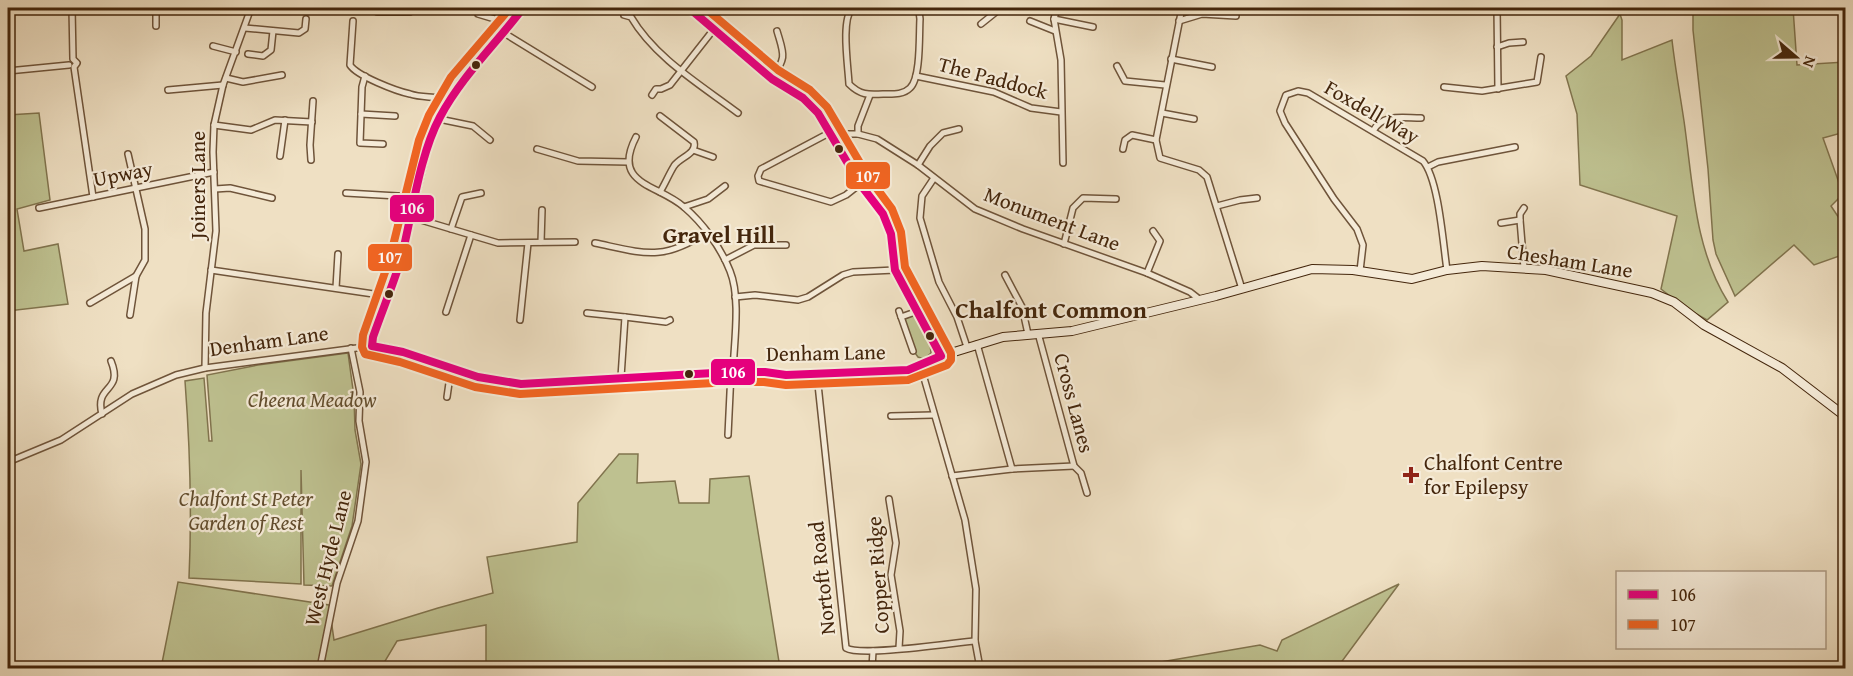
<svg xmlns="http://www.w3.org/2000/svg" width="1853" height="676" font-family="'Gentium Book Plus',serif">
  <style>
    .green { fill: #bec190; stroke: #81744e; stroke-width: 1.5 }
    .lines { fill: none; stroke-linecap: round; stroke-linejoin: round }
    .street-casing { stroke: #6f543a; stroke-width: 8 }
    .secondary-casing { stroke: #44260c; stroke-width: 10 }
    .street { stroke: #f5ebd8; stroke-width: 5 }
    .secondary { stroke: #f5ebd8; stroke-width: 8 }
    .bus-1-casing { stroke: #f5ebd8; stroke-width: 12 }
    .bus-2-casing { stroke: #f5ebd8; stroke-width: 12 }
    .bus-1 { stroke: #e5007d; stroke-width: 8 }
    .bus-2 { stroke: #f26522; stroke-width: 8 }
    .bus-dot { fill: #44260c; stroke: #f5ebd8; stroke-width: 2 }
    .poi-dot { fill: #8f2418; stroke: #f5ebd8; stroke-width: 2 }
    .labels { text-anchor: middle; stroke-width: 4.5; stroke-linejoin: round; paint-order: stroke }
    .street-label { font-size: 21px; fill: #44260c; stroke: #f5ebd8 }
    .park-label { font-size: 21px; font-style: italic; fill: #624d2d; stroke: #f5ebd8 }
    .poi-label { font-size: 21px; fill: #44260c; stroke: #f5ebd8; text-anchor: start }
    .quarter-label { font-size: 24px; font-weight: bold; fill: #44260c; stroke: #f5ebd8 }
    .line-badge { stroke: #f5ebd8; stroke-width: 2 }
    .badge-label { font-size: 16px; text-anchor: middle; font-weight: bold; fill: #fff }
  </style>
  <rect width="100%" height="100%" fill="#efe0c3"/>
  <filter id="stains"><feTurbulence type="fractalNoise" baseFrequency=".00333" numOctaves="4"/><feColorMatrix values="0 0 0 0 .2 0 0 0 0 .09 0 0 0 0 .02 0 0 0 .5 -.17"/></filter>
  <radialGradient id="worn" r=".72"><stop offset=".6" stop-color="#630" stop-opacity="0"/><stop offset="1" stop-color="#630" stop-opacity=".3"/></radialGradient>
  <g class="green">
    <polygon points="1696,8 1793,8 1797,65 1845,62 1845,132 1823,138 1843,194 1831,206 1845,227 1845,254 1814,265 1794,245 1735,296 1716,254 1713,240 1708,169 1693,30 1693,10"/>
    <path d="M1620,14L1622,20V60L1672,40C1675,67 1680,94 1684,121C1693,183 1694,248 1728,302L1707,320L1684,307L1661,289L1677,216L1580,185L1577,114L1566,76L1591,56Z"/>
    <polygon points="39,113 50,200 17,209 24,251 58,244 68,304 8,311 8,115"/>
    <polygon points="911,316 917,317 930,344 931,353 924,359 918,357 915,353 904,322 905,319"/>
    <path d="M348,353L354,397L355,430L361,464L352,526L332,586L304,585L301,470V584L189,578C192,512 190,447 185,381L204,378L209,441H212L207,375L258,365Z"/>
    <polygon points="619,454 638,454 637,483 675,481 679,503 709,503 710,479 749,476 780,668 486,668 486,625 397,641 385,661 393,668 161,668 178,582 329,605 334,640 438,608 493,593 487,557 577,542 578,503"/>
    <polygon points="1399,584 1337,668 1274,668 1266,664 1240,668 1132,668 1149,664 1260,645 1277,651 1282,640"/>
  </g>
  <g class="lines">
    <g class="street-casing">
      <g id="street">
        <polyline points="72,8 73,59 77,63 74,67 93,197"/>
        <polyline points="282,8 299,9"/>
        <polyline points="373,8 377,12 410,12 413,8"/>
        <polyline points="689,8 772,79 803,98 818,113 860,184 883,214 891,234 895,270 941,356"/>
        <path d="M852,8C841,21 848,65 849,84C860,95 868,95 883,94C893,94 903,95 910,88C921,78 919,34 920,19L919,11L914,8"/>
        <polyline points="1057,8 1054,19 1061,60 1063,163"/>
        <polyline points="1182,8 1156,140 1160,158 1199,170 1207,177 1242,289"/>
        <polyline points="1497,8 1498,89"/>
        <polyline points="478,14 511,24"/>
        <path d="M624,15L631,17C655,58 701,85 738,113"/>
        <polyline points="1054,19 1093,27"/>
        <path d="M353,21L350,65C357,76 396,91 410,94C422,98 435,96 448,100"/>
        <polyline points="1030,21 1055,31"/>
        <polyline points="1179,21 1202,14 1236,16"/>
        <polyline points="981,24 1001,8"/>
        <polyline points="156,26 156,8"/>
        <polyline points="245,28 299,33 305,29 306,19"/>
        <polyline points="504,33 592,87"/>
        <polyline points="213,46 236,52"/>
        <polyline points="1497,47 1509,43 1523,42"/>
        <polyline points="248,54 263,56 271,50 273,31"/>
        <polyline points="1171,59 1212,67"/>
        <polyline points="1117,66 1125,81 1165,85"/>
        <polyline points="8,71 69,65"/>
        <polyline points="365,76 362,87 360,143 383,144"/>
        <polyline points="916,76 994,92 1031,108 1061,112"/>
        <polyline points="226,78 243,82 282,75"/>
        <path d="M772,79C787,56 784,55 777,31"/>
        <polyline points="1444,87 1482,91 1537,82 1541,57"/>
        <polyline points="168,90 223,85"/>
        <polyline points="652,95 656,89 661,89 670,85 714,29"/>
        <polyline points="1162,113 1194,119"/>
        <polyline points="361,114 395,116"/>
        <path d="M660,116L694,142C697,154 680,157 674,166C669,174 665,184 660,192"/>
        <polyline points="439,119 473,126 490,140"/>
        <polyline points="214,125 251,130 275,120 312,122"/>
        <path d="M1373,131C1383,113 1403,118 1421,118"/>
        <polyline points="831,132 761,169 758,176 759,181 831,202 846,195 860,184"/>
        <polyline points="858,134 858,126 870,95"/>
        <path d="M636,137C611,185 658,184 684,207C703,223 721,248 730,271C741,298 734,342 733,372"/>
        <polyline points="835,139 848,134 858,134 877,139 918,165 975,209 1023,229 1147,273 1190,292 1199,299"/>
        <polyline points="537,149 578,161 628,162"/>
        <polyline points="1123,149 1125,140 1132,135 1156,140"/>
        <polyline points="693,150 713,157"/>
        <polyline points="128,154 145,229 145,260 136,276 130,315"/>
        <polyline points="280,156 285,120"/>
        <polyline points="311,160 310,145 313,101"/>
        <polyline points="918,165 930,146 943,133 959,129"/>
        <polyline points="1428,167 1438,162 1515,147"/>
        <polyline points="934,178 922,196 920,218 939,282 957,317 967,347"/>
        <polyline points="215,189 230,188 272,198"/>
        <polyline points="346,193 415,197"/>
        <polyline points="1217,206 1240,200 1257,198"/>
        <polyline points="684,207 708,199 725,186"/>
        <polyline points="39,208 214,172"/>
        <polyline points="1524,208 1520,214 1520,220 1524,268"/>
        <polyline points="411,217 498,243 575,242"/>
        <polyline points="1501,223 1520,220"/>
        <polyline points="451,229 462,197 481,193"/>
        <polyline points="541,242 542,210"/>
        <path d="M595,243C643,253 663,262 707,232"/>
        <polyline points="1064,244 1073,208 1083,198 1116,199"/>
        <polyline points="725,260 754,245 786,245"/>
        <polyline points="211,270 387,296"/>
        <path d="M1360,271L1363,245L1357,229L1334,199L1285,123L1280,111L1286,95L1298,91L1308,93L1423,161C1439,180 1443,244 1447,270"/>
        <polyline points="1147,273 1160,241 1153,231"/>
        <polyline points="1005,275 1022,307 1028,334"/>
        <polyline points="336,288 338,254"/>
        <polyline points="735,297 755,295 798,300 808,297 843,275 853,272 895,270"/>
        <polyline points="90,303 136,276"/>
        <polyline points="899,311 913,351"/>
        <polyline points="446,312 471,235"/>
        <polyline points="587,313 625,317 621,377"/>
        <polyline points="625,317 666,322 670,320"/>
        <polyline points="901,317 918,311"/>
        <polyline points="520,320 528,243"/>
        <polyline points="1038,333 1074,466 1081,473 1087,493"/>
        <polyline points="977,344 1012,469"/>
        <polyline points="920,364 965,520 976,589 975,641 980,668"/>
        <polyline points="205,368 206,313 216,231 213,152 214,125 223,85 251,8"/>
        <path d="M817,375L846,648C861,657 952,643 975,641"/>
        <polyline points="447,397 451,369"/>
        <path d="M102,414C94,384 124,393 111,361"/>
        <polyline points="891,416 933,415"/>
        <polyline points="728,435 731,372"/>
        <polyline points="8,462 61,440 132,394 176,375 205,368 372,346 373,337 400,261 429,143 439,119 460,83 504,33 523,8"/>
        <polyline points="952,476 1012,469 1074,466"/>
        <polyline points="889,499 896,543 891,575 900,631 899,648"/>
        <polyline points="320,668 337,583 358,521 366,462 359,421 360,392 351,348"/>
        <polyline points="872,668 873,651"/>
      </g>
    </g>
    <g class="secondary-casing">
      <path id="secondary" d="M372,346C401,349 425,360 452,369C475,377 497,382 521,384L731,372H765L786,375L908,370L941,356L1003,337L1072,331L1216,296L1312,269L1353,270L1412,279L1447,270L1482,266L1546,270L1652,293L1674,302L1704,325L1782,368L1846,417"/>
    </g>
    <use href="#street" class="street"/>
    <use href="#secondary" class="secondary"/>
    <g class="bus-1-casing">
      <path id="bus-1" d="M523,8C495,45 462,76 440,117C419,156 412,216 401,259C393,285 382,311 373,337L372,346L403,352L478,377L521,384L731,372H765L786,375L908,370L941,356L895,270L891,234L883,214L860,184L818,113L803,98L772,79L689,8"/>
    </g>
    <g class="bus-2-casing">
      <polyline id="bus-2" points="510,8 451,77 429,115 419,140 390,258 363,335 362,347 365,354 400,362 475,387 520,394 731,382 764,382 786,385 908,380 947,365 951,360 951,353 905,267 901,232 892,209 869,178 827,107 810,90 778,70 705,8"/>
    </g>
    <use href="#bus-1" class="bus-1"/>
    <use href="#bus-2" class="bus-2"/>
  </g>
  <g class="bus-dot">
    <circle cx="476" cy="65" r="5"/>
    <circle cx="839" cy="149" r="5"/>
    <circle cx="389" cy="294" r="5"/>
    <circle cx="930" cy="336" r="5"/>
    <circle cx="689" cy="374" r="5"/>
  </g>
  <path class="poi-dot" d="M1408 466h6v6h6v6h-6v6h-6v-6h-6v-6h6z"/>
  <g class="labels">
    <g class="street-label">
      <text transform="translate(993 78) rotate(15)" y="7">The Paddock</text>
      <text transform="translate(1372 112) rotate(30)" y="7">Foxdell Way</text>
      <text transform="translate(123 174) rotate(-11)" y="7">Upway</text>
      <text transform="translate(198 185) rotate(-90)" y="7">Joiners Lane</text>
      <text transform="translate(1052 219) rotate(21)" y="7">Monument Lane</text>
      <text transform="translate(1570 261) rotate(9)" y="7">Chesham Lane</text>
      <text transform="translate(269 341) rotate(-8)" y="7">Denham Lane</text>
      <text transform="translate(826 353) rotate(-1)" y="7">Denham Lane</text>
      <text transform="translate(1074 403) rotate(75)" y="7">Cross Lanes</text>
      <text transform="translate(328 558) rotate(-76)" y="7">West Hyde Lane</text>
      <text transform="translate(878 575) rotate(-94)" y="7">Copper Ridge</text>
      <text transform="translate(822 578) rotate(-96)" y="7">Nortoft Road</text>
    </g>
    <g class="park-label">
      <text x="312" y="407">Cheena Meadow</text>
      <text x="246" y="506">Chalfont St Peter<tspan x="246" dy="24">Garden of Rest</tspan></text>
    </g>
    <g class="poi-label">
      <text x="1424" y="470">Chalfont Centre<tspan x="1424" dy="24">for Epilepsy</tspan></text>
    </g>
    <g class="quarter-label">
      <text x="719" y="243">Gravel Hill</text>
      <text x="1051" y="318">Chalfont Common</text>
    </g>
  </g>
  <g class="line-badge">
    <rect x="845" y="161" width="46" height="29" rx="6" fill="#f26522"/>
    <rect x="389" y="194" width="46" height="29" rx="6" fill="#e5007d"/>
    <rect x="367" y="243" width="46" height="29" rx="6" fill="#f26522"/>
    <rect x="710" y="358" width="46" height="28" rx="6" fill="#e5007d"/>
  </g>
  <g class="badge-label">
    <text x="868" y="182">107</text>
    <text x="412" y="214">106</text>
    <text x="390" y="263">107</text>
    <text x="733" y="378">106</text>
  </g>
  <rect width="1853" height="676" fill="none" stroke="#efe0c3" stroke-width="30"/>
  <rect x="9" y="9" width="1835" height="658" fill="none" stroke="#44260c" stroke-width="3"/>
  <rect x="15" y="15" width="1823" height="646" fill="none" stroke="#44260c" stroke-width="1.5"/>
  <rect x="1616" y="571" width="210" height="78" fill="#f5ebd8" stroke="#ae9c86" stroke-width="1.5"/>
  <rect x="1628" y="590" width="30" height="9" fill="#e5007d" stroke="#ae9c86" stroke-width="1.5"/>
  <text x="1670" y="601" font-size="18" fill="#44260c">106</text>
  <rect x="1628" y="620" width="30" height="9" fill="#f26522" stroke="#ae9c86" stroke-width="1.5"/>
  <text x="1670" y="631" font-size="18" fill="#44260c">107</text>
  <g transform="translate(1796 57) rotate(110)" stroke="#f5ebd8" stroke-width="4.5" paint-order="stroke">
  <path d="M0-4.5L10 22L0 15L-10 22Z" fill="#44260c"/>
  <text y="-9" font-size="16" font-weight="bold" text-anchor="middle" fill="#44260c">N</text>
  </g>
  <rect width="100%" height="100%" filter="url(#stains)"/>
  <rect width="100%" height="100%" fill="url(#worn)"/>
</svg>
